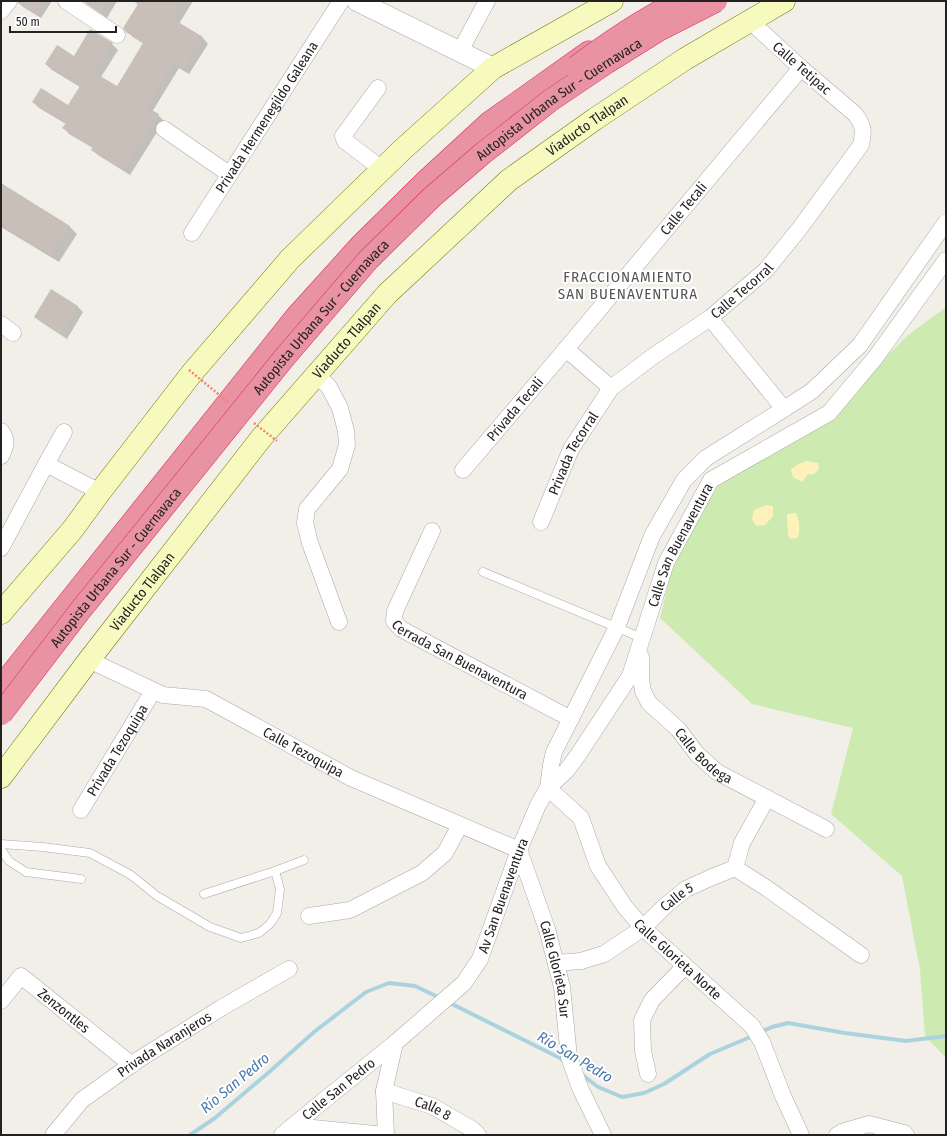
<svg xmlns="http://www.w3.org/2000/svg" width="947" height="1136" font-family="'Fira Sans Condensed',sans-serif">
  <style>
    .grass { fill: #cdebb0 }
    .sand { fill: #fff1ba }
    .shadow { fill: #0003 }
    .lines { fill: none; stroke-linecap: round; stroke-linejoin: round }
    .stream { stroke: #aad3df; stroke-width: 4 }
    .building { fill: #c7bfb8 }
    .service-casing { stroke: #a9a9a9; stroke-width: 9 }
    .minor-casing { stroke: #a9a9a9; stroke-width: 17 }
    .tertiary-casing { stroke: #a9a9a9; stroke-width: 21 }
    .secondary-casing { stroke: #707d05; stroke-width: 23 }
    .motorway-casing { stroke: #dc2a67; stroke-width: 23 }
    .service { stroke: #fff; stroke-width: 8 }
    .minor { stroke: #fff; stroke-width: 16 }
    .tertiary { stroke: #fff; stroke-width: 20 }
    .secondary { stroke: #f7fabf; stroke-width: 22 }
    .motorway { stroke: #e892a2; stroke-width: 22 }
    .motorway-bridge-casing { stroke: #dc2a67; stroke-width: 23; stroke-linecap: butt }
    .path-bridge { stroke: #fa8072; stroke-width: 2.5; stroke-dasharray: 2 2; stroke-linecap: butt }
    .motorway-bridge { stroke: #e892a2; stroke-width: 22 }
    .labels { text-anchor: middle; stroke-width: 4; stroke-linejoin: round; paint-order: stroke }
    .street-label { font-size: 14px; fill: #222; stroke: #fff }
    .neighbourhood-label { font-size: 15px; letter-spacing: 1px; fill: #555; stroke: #fff }
    .water-label { font-size: 15px; font-style: italic; fill: #4a7aab; stroke: #fff }
  </style>
  <rect width="100%" height="100%" fill="#f2efe9"/>
  <polygon class="grass" points="946,307 946,1058 925,1036 920,970 902,876 831,814 853,728 752,704 660,618 673,564 725,473 858,385 907,336"/>
  <g class="sand">
    <polygon points="807,461 818,463 819,469 814,474 808,474 802,482 793,477 791,469 799,464"/>
    <polygon points="767,505 773,506 773,516 765,525 756,526 752,519 754,510"/>
    <path d="M796,513C800,522 800,528 798,538L790,539L788,534L787,514Z"/>
  </g>
  <g class="shadow">
    <polygon points="19,1 52,1 41,18 23,7 19,3"/>
    <polygon points="83,1 117,1 107,18"/>
    <polygon points="135,1 193,1 179,24 203,38 208,44 189,74 179,68 152,112 158,115 164,121 130,175 98,155 92,150 93,148 69,134 64,128 66,124 39,108 33,102 69,107 80,87 52,70 46,64 74,57 91,30 112,44 118,50 101,77 117,88 144,44 133,37 127,31 139,6 135,2"/>
    <polygon points="1,185 69,226 77,234 59,262 1,227"/>
    <polygon points="51,290 78,307 83,312 67,339 41,322 35,317"/>
  </g>
  <g class="lines">
    <g class="stream">
      <polyline points="448,1002 560,1058 565,1062"/>
      <polyline points="761,1032 772,1027 788,1023 845,1033 906,1041 946,1036"/>
      <polyline points="581,1074 598,1087 622,1097 644,1093 664,1084 710,1054 755,1035"/>
      <polyline points="190,1135 215,1118 268,1073 314,1032 366,992 389,983 415,986 440,998"/>
    </g>
  </g>
  <g class="building">
    <polygon points="18,1 46,1 37,15 18,3"/>
    <polygon points="83,1 109,1 101,13"/>
    <polygon points="140,1 184,1 173,19 203,37 184,69 174,63 146,107 159,114 124,170 91,150 93,147 62,128 66,123 32,102 41,88 68,105 80,86 45,64 57,45 74,56 90,29 113,43 95,73 117,86 143,43 126,32 123,28"/>
    <polygon points="1,183 70,226 51,255 1,225"/>
    <polygon points="51,289 78,306 61,334 34,317"/>
  </g>
  <g class="lines">
    <g class="service-casing">
      <g id="service">
        <polyline points="483,572 642,638"/>
        <polyline points="1,844 43,847 90,853 131,875 157,896 210,927 241,938 259,933 270,924 277,913 280,889 275,871 204,894"/>
        <polyline points="1,849 9,861 26,872 81,879"/>
        <polyline points="275,871 304,860"/>
      </g>
    </g>
    <g class="minor-casing">
      <g id="minor">
        <polyline points="66,1 117,35"/>
        <polyline points="1,11 9,1"/>
        <polyline points="460,51 487,1"/>
        <polyline points="378,88 343,136 345,141 382,169"/>
        <polyline points="164,129 229,174"/>
        <path id="s1" d="M192,233L341,1"/>
        <polyline points="710,318 784,409"/>
        <polyline points="1,324 13,333"/>
        <polyline points="566,349 611,388"/>
        <polyline points="317,375 329,387 340,408 346,431 347,445 340,469 307,509 305,523 310,543 339,622"/>
        <path d="M1,431C8,439 6,447 1,456"/>
        <polyline points="46,464 64,432"/>
        <path id="s2" d="M463,470L566,349L801,68"/>
        <path id="s3" d="M541,522L571,449L611,388L652,357L710,318L766,270L800,228L861,145C864,131 864,126 855,114L801,68L750,21"/>
        <path id="s4" d="M432,531L395,611L394,621L401,629L571,719"/>
        <polyline points="1,548 46,464 100,492"/>
        <path id="s5" d="M641,657V679L643,691L649,703L678,729L697,754L717,772L826,829"/>
        <path id="s6" d="M89,660L163,695L206,699L351,778L519,850L547,929L562,987L569,1057L580,1088L603,1135"/>
        <polyline points="548,788 551,765 554,752 617,627 652,536 684,480 706,458 784,409 812,391 860,345 946,222"/>
        <path id="s7" d="M548,788L581,818L598,866L625,907L643,928L752,1026L762,1042L783,1096L801,1135"/>
        <path id="s8" d="M81,810L153,691"/>
        <polyline points="735,868 765,887 861,955"/>
        <polyline points="309,916 350,910 422,873 445,853 460,825"/>
        <path id="s9" d="M556,963L581,961L604,954L643,928L665,906L686,889L710,878L735,868L742,843L767,798"/>
        <path id="s10" d="M1,1001L21,976L132,1065"/>
        <polyline points="648,1074 643,1051 642,1020 652,1000 685,966"/>
        <path id="s11" d="M384,1091L432,1106L472,1129L478,1135"/>
        <polyline points="293,1126 385,1135"/>
        <path id="s12" d="M53,1135L82,1100L138,1060L221,1008L289,969"/>
        <path id="s13" d="M282,1135L317,1106L395,1043"/>
        <path id="s14" d="M386,1135L384,1091L395,1043L464,983L480,959L519,850L538,805L548,788L567,770L578,755L630,676L666,563L711,480L829,413L875,358L946,260"/>
        <polyline points="837,1135 842,1132 869,1124 904,1133 906,1135"/>
      </g>
    </g>
    <g class="tertiary-casing">
      <polyline id="tertiary" points="357,1 493,68"/>
    </g>
    <g class="secondary-casing">
      <g id="secondary">
        <polyline points="1,613 73,529 100,492 192,373 290,259 402,150 493,68 612,1"/>
        <path id="s15" d="M1,777L89,660L262,437L387,294L509,180L595,119L685,59L784,1"/>
      </g>
    </g>
    <g class="motorway-casing">
      <polyline id="motorway" points="1,687 296,317 360,246 427,180 489,123 589,52"/>
    </g>
    <use href="#service" class="service"/>
    <use href="#minor" class="minor"/>
    <use href="#tertiary" class="tertiary"/>
    <use href="#secondary" class="secondary"/>
    <use href="#motorway" class="motorway"/>
    <g class="motorway-bridge-casing">
      <g id="motorway-bridge">
        <path d="M576,67C609,42 643,19 680,1"/>
        <path id="s16" d="M1,714L79,612L284,358L368,260L432,197L482,154L551,100L606,63L659,30L716,1"/>
      </g>
    </g>
    <g class="path-bridge">
      <polyline points="189,370 228,402"/>
      <polyline points="254,423 277,441"/>
    </g>
    <use href="#motorway-bridge" class="motorway-bridge"/>
  </g>
  <g class="labels">
    <g class="street-label">
      <text transform="translate(802 68) rotate(41)" y="5">Calle Tetipac</text>
      <text dy="5" stroke="none"><textPath href="#s16" startOffset="834">Autopista Urbana Sur - Cuernavaca</textPath></text>
      <text dy="5" stroke="none"><textPath href="#s1" startOffset="138">Privada Hermenegildo Galeana</textPath></text>
      <text dy="5" stroke="none"><textPath href="#s15" startOffset="881">Viaducto Tlalpan</textPath></text>
      <text dy="5" stroke="none"><textPath href="#s2" startOffset="342">Calle Tecali</textPath></text>
      <text dy="5" stroke="none"><textPath href="#s3" startOffset="315">Calle Tecorral</textPath></text>
      <text dy="5" stroke="none"><textPath href="#s16" startOffset="510">Autopista Urbana Sur - Cuernavaca</textPath></text>
      <text dy="5" stroke="none"><textPath href="#s15" startOffset="557">Viaducto Tlalpan</textPath></text>
      <text dy="5" stroke="none"><textPath href="#s2" startOffset="80">Privada Tecali</textPath></text>
      <text dy="5" stroke="none"><textPath href="#s3" startOffset="76">Privada Tecorral</textPath></text>
      <text dy="5" stroke="none"><textPath href="#s14" startOffset="678">Calle San Buenaventura</textPath></text>
      <text dy="5" stroke="none"><textPath href="#s16" startOffset="186">Autopista Urbana Sur - Cuernavaca</textPath></text>
      <text dy="5" stroke="none"><textPath href="#s15" startOffset="233">Viaducto Tlalpan</textPath></text>
      <text dy="5" stroke="none"><textPath href="#s4" startOffset="175">Cerrada San Buenaventura</textPath></text>
      <text dy="5" stroke="none"><textPath href="#s8" startOffset="70">Privada Tezoquipa</textPath></text>
      <text dy="5" stroke="none"><textPath href="#s6" startOffset="236">Calle Tezoquipa</textPath></text>
      <text dy="5" stroke="none"><textPath href="#s5" startOffset="124">Calle Bodega</textPath></text>
      <text dy="5" stroke="none"><textPath href="#s14" startOffset="281">Av San Buenaventura</textPath></text>
      <text dy="5" stroke="none"><textPath href="#s9" startOffset="142">Calle 5</textPath></text>
      <text dy="5" stroke="none"><textPath href="#s7" startOffset="219">Calle Glorieta Norte</textPath></text>
      <text dy="5" stroke="none"><textPath href="#s6" startOffset="598">Calle Glorieta Sur</textPath></text>
      <text dy="5" stroke="none"><textPath href="#s10" startOffset="87">Zenzontles</textPath></text>
      <text dy="5" stroke="none"><textPath href="#s12" startOffset="145">Privada Naranjeros</textPath></text>
      <text dy="5" stroke="none"><textPath href="#s13" startOffset="73">Calle San Pedro</textPath></text>
      <text dy="5" stroke="none"><textPath href="#s11" startOffset="52">Calle 8</textPath></text>
    </g>
    <g class="neighbourhood-label">
      <text x="628" y="282">FRACCIONAMIENTO<tspan x="628" dy="17">SAN BUENAVENTURA</tspan></text>
    </g>
    <g class="water-label">
      <text transform="translate(575 1057) rotate(31)" y="5">Río San Pedro</text>
      <text transform="translate(235 1083) rotate(-40)" y="5">Río San Pedro</text>
    </g>
  </g>
  <rect width="947" height="1136" fill="none" stroke="#222222" stroke-width="4"/>
  <path d="M10 26v6h106v-6" fill="none" stroke="#222222" stroke-width="2"/>
  <text x="16" y="26" font-size="12" fill="#222222" stroke="#ffffff" stroke-width="3" paint-order="stroke">50 m</text>
</svg>
